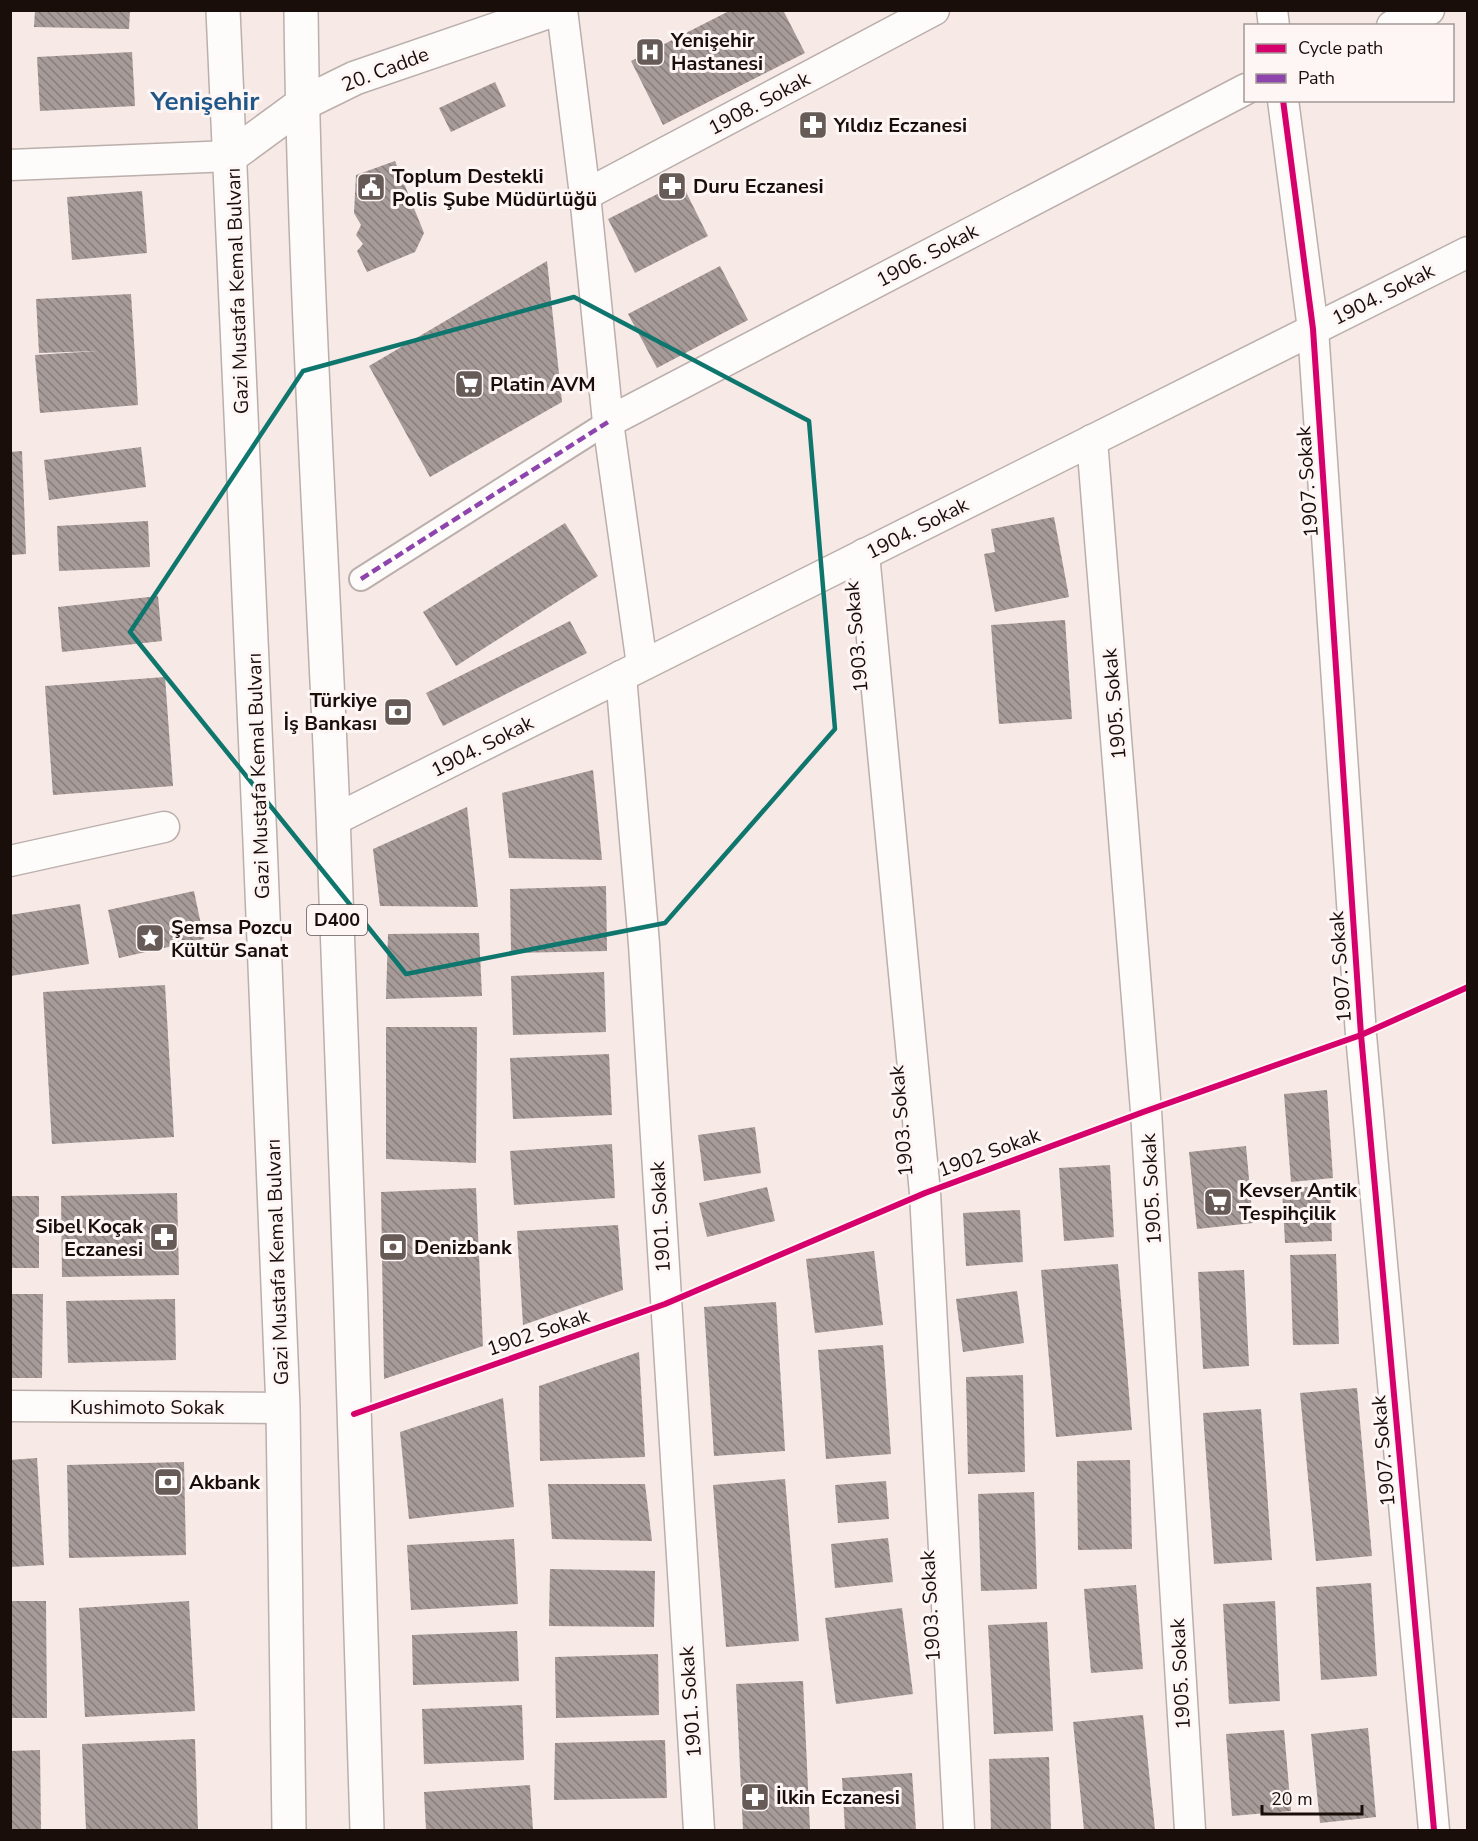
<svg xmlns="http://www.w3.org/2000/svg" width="1478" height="1841" font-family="'Nunito Sans',sans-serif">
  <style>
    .building { fill: url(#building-back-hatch) }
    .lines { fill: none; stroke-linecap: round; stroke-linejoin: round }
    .pedestrian-casing { stroke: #bbafac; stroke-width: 26 }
    .minor-casing { stroke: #bbafac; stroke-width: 33 }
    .tertiary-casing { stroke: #bbafac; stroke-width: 36 }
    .trunk-casing { stroke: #bbafac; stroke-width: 36 }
    .pedestrian { stroke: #fefcfb; stroke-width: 22 }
    .minor { stroke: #fefcfb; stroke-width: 30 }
    .tertiary { stroke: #fefcfb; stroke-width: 33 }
    .trunk { stroke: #fefcfb; stroke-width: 33 }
    .quiet { stroke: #8e44ad; stroke-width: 4.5; stroke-dasharray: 9 4.5; stroke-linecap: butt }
    .cycleway-casing { stroke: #fef6f5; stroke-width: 10 }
    .cycleway { stroke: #d6006c; stroke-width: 6 }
    .marked { fill: none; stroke: #0f766e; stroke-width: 4.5; stroke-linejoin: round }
    .labels { text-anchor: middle; stroke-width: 6; stroke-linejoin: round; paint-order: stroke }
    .shield { fill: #fef6f5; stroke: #5e5451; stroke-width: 1.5 }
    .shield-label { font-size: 18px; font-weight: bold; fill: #1a0e0b }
    .poi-label { font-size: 20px; font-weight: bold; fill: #1a0e0b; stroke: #fef6f5; text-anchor: start }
    .street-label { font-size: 20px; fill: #1a0e0b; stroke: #fef6f5 }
    .district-label { font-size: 26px; font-weight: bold; fill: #215689; stroke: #fef6f5 }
  </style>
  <defs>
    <pattern id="building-back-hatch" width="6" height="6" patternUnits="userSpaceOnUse" patternTransform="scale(1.5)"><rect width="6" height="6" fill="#a79b99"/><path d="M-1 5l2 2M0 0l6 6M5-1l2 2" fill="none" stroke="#877d7b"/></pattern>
  </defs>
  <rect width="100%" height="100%" fill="#f6e9e6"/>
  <g class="building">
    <polygon points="35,10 130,10 129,29 34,27"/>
    <polygon points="731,10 783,10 805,53 663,125 631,61"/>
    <polygon points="132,52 135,106 40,111 37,57"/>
    <polygon points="495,82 506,106 451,132 439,108"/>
    <polygon points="395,161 424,233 415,252 367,272 357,251 363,244 356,235 361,225 354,213 356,175"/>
    <polygon points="681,182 708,236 635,273 608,219"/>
    <polygon points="142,191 147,253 72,260 67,197"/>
    <polygon points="547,261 562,402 430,477 369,366"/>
    <polygon points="720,266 748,320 657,368 628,314"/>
    <polygon points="131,294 138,405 40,413 35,355 97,351 39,353 36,299"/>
    <polygon points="141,447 146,487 49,500 44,460"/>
    <polygon points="22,451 26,554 10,555 10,452"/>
    <polygon points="1054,517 1069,597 995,612 984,554 995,552 991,529"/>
    <polygon points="148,521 150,567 59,571 57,526"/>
    <polygon points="565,523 598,576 456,666 423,612"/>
    <polygon points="158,596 162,641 62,652 58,607"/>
    <polygon points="1065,620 1072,719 999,724 991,625"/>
    <polygon points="570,621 587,653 443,726 426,693"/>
    <polygon points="165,677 173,786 53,795 45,686"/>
    <polygon points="593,770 602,860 509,858 502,793"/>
    <polygon points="467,807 478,907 380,906 373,849"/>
    <polygon points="606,886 607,951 511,953 510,889"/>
    <polygon points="194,891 204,939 119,958 108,910"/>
    <polygon points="80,904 89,964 10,976 10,915"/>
    <polygon points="479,933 482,996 386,999 388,934"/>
    <polygon points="604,972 606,1032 513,1035 511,976"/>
    <polygon points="165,985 174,1137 52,1144 43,992"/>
    <polygon points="386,1027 477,1027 476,1163 386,1159"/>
    <polygon points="609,1054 612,1115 513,1119 510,1058"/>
    <polygon points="1327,1090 1333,1178 1291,1182 1284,1094"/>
    <polygon points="755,1127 761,1173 704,1181 698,1135"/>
    <polygon points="612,1144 615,1198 514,1205 510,1151"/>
    <polygon points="1246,1146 1253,1223 1197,1229 1189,1152"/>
    <polygon points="1110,1165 1114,1237 1064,1241 1059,1168"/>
    <polygon points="1330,1186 1332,1241 1285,1243 1282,1188"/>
    <polygon points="767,1187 775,1221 707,1237 699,1203"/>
    <polygon points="476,1188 483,1346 384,1379 381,1192"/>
    <polygon points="177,1193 179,1275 62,1277 61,1196"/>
    <rect x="10" y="1196" width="29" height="72"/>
    <polygon points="1020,1210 1023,1262 966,1266 963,1213"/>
    <polygon points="618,1225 623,1290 523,1325 517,1231"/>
    <polygon points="874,1251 883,1325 815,1333 806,1259"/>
    <polygon points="1336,1254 1339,1344 1293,1345 1290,1255"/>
    <polygon points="1118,1264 1132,1430 1056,1437 1041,1270"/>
    <polygon points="1244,1270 1249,1366 1203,1369 1198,1272"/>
    <polygon points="1017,1291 1024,1343 963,1352 956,1299"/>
    <polygon points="10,1294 43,1294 42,1378 10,1378"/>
    <polygon points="175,1299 176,1360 68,1363 66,1301"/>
    <polygon points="776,1302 785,1451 714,1456 704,1307"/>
    <polygon points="883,1345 891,1454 826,1459 818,1350"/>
    <polygon points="639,1352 645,1457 540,1461 539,1386"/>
    <polygon points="1023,1375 1025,1472 968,1474 966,1377"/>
    <polygon points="1357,1388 1372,1556 1316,1561 1300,1393"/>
    <polygon points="503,1398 514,1507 409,1519 400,1432"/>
    <polygon points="1261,1409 1272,1560 1214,1564 1203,1413"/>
    <polygon points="37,1458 44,1565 10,1567 10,1460"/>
    <polygon points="1130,1460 1132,1549 1078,1550 1077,1461"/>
    <polygon points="184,1462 186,1555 69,1558 67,1465"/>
    <polygon points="785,1479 799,1641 726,1647 713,1485"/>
    <polygon points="886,1481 889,1519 838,1523 835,1485"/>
    <polygon points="548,1484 645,1484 652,1541 552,1539"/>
    <polygon points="1034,1492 1037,1589 981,1591 978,1494"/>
    <polygon points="888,1538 893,1582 835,1588 831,1544"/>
    <polygon points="514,1539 518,1604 411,1610 407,1545"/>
    <polygon points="550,1569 655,1571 654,1627 549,1626"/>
    <polygon points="1371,1583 1377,1676 1321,1680 1316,1587"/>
    <polygon points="1136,1585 1143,1669 1091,1673 1084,1589"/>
    <polygon points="10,1601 46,1601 47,1718 10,1718"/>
    <polygon points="189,1601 195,1711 85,1717 79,1608"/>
    <polygon points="1275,1601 1280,1701 1229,1704 1223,1604"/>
    <polygon points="902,1608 913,1694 836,1704 825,1618"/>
    <polygon points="1047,1622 1053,1731 994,1734 988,1625"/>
    <polygon points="517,1631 519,1681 413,1685 412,1635"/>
    <polygon points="658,1654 659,1715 556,1718 555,1657"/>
    <polygon points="803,1681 810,1830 743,1830 736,1684"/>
    <polygon points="522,1705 524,1760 424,1764 422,1709"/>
    <polygon points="1143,1715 1155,1830 1084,1830 1073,1722"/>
    <polygon points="1368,1728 1376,1817 1320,1823 1311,1734"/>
    <polygon points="1284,1730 1291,1811 1232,1816 1226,1734"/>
    <polygon points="195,1739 198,1830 86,1830 82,1744"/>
    <polygon points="665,1740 667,1798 554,1800 555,1743"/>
    <polygon points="40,1750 41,1830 10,1830 10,1751"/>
    <polygon points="1049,1757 1051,1830 991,1830 989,1759"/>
    <polygon points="912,1773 916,1830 845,1830 842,1778"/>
    <polygon points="530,1785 533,1830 426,1830 424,1792"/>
  </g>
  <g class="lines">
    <g class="pedestrian-casing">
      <polyline id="pedestrian" points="361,579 608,422"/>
    </g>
    <g class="minor-casing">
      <g id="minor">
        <polyline points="562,10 585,195 608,422 642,665"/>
        <polyline points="1272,10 1274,26"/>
        <polyline points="1392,26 1429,10"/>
        <polyline points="1283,100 1313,329 1361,1035 1434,1830"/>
        <polyline points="10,165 231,156"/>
        <polyline points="585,195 934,10"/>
        <polyline points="608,422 1246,89"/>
        <polyline points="1092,440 1146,1111 1190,1830"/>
        <polyline points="864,554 925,1193 959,1830"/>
        <polyline points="621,676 644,944 699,1830"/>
        <polyline points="334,820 1468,252"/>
        <polyline points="10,861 164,827"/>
        <polyline points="10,1406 283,1408"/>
      </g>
    </g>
    <g class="tertiary-casing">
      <polyline id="tertiary" points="231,156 302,104 355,78 553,10"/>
    </g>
    <g class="trunk-casing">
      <g id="trunk">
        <polyline points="223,10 260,842 283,1408 289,1830"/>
        <path d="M301,10C304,279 322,547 333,815C347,1153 357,1492 367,1830"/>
      </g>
    </g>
    <use href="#pedestrian" class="pedestrian"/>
    <use href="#minor" class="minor"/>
    <use href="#tertiary" class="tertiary"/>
    <use href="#trunk" class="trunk"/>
    <polyline class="quiet" points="361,579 608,422"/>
    <g class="cycleway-casing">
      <g id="cycleway">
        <polyline points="1283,100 1313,329 1361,1035 1434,1830"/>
        <polyline points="354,1414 665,1304 925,1193 1146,1111 1361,1035 1468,987"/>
      </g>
    </g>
    <use href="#cycleway" class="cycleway"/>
  </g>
  <path class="marked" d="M574,297L809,421L835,729L665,923L406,974L130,632L303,371Z"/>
  <defs>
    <g id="hospital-square" transform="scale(1.5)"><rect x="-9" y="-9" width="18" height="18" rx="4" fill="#675b58" stroke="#fef6f5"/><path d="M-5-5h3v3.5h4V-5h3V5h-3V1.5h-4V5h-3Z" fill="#fff"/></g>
    <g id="pharmacy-square" transform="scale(1.5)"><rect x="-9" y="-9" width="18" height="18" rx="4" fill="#675b58" stroke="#fef6f5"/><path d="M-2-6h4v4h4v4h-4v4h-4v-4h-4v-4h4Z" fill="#fff"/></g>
    <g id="civic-square" transform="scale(1.5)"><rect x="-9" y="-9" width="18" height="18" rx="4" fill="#675b58" stroke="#fef6f5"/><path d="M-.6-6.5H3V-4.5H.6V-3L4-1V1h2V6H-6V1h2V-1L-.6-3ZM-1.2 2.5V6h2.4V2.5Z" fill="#fff"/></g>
    <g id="supermarket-square" transform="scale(1.5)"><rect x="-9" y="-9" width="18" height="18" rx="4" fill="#675b58" stroke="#fef6f5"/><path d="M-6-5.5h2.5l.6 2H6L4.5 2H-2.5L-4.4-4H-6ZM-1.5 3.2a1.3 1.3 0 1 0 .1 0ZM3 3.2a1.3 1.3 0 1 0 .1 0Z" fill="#fff"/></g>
    <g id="bank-square" transform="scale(1.5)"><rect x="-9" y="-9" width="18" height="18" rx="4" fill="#675b58" stroke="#fef6f5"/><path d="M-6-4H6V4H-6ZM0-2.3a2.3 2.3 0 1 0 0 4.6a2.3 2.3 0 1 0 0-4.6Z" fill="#fff"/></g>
    <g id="sight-square" transform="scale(1.5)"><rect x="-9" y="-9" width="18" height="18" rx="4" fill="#675b58" stroke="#fef6f5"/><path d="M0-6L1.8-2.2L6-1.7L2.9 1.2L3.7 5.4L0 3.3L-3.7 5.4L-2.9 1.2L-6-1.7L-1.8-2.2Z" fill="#fff"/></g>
  </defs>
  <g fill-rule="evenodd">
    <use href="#hospital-square" x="650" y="52"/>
    <use href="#pharmacy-square" x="813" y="125"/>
    <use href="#pharmacy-square" x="672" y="186"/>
    <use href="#civic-square" x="371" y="187"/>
    <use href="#supermarket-square" x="469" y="384"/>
    <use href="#bank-square" x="398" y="712"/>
    <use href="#sight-square" x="150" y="938"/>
    <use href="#supermarket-square" x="1218" y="1202"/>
    <use href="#pharmacy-square" x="164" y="1237"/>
    <use href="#bank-square" x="393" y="1247"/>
    <use href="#bank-square" x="168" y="1482"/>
    <use href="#pharmacy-square" x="755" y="1797"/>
  </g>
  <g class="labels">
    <rect class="shield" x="307" y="905" width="60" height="30" rx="4.5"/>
    <g class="shield-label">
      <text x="337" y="926">D400</text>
    </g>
    <g class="poi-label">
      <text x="671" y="47">Yenişehir<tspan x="671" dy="23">Hastanesi</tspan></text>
      <text x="834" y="132">Yıldız Eczanesi</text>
      <text x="392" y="183">Toplum Destekli<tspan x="392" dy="23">Polis Şube Müdürlüğü</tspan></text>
      <text x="693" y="193">Duru Eczanesi</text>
      <text x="490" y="391">Platin AVM</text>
      <text x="377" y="707" text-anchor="end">Türkiye<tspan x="377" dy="23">İş Bankası</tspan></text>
      <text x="171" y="934">Şemsa Pozcu<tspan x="171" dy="23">Kültür Sanat</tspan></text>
      <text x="1239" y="1197">Kevser Antik<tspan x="1239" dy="23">Tespihçilik</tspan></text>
      <text x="143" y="1233" text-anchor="end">Sibel Koçak<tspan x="143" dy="23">Eczanesi</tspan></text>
      <text x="414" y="1254">Denizbank</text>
      <text x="189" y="1489">Akbank</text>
      <text x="776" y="1804">İlkin Eczanesi</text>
    </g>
    <g class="street-label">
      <text transform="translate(385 69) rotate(-21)" y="7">20. Cadde</text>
      <text transform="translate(759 103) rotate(-28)" y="7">1908. Sokak</text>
      <text transform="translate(927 255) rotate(-28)" y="7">1906. Sokak</text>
      <text transform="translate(237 291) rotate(-92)" y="7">Gazi Mustafa Kemal Bulvarı</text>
      <text transform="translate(1383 294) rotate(-27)" y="7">1904. Sokak</text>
      <text transform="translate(1307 482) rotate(-94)" y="7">1907. Sokak</text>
      <text transform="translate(917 528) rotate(-27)" y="7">1904. Sokak</text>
      <text transform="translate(856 637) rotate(-95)" y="7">1903. Sokak</text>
      <text transform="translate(1114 704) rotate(-95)" y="7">1905. Sokak</text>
      <text transform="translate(482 746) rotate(-27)" y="7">1904. Sokak</text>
      <text transform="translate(258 776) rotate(-92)" y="7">Gazi Mustafa Kemal Bulvarı</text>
      <text transform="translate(1340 967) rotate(-94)" y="7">1907. Sokak</text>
      <text transform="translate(901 1121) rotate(-95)" y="7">1903. Sokak</text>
      <text transform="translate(989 1152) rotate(-20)" y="7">1902 Sokak</text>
      <text transform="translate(1151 1189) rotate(-93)" y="7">1905. Sokak</text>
      <text transform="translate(660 1217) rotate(-93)" y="7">1901. Sokak</text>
      <text transform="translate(277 1262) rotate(-92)" y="7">Gazi Mustafa Kemal Bulvarı</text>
      <text transform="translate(538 1332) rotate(-19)" y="7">1902 Sokak</text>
      <text x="147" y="1414">Kushimoto Sokak</text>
      <text transform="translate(1383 1451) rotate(-95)" y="7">1907. Sokak</text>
      <text transform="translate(930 1606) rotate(-93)" y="7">1903. Sokak</text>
      <text transform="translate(1180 1674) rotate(-93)" y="7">1905. Sokak</text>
      <text transform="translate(690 1702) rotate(-94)" y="7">1901. Sokak</text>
    </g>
    <g class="district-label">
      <text x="205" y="110">Yenişehir</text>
    </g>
  </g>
  <rect width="1478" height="1841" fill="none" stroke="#1a0e0b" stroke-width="24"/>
  <rect x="1244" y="24" width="210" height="78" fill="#fef6f5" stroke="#a39997" stroke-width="1.5"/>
  <rect x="1256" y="44" width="30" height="9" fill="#d6006c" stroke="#a39997" stroke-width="1.5"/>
  <text x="1298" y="54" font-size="18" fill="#1a0e0b">Cycle path</text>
  <rect x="1256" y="74" width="30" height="9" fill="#8e44ad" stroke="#a39997" stroke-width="1.5"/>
  <text x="1298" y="84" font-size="18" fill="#1a0e0b">Path</text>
  <path d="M1262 1805v9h100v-9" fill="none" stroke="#1a0e0b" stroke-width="3"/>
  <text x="1271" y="1805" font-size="18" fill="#1a0e0b" stroke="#fef6f5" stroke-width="4.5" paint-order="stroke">20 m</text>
</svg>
